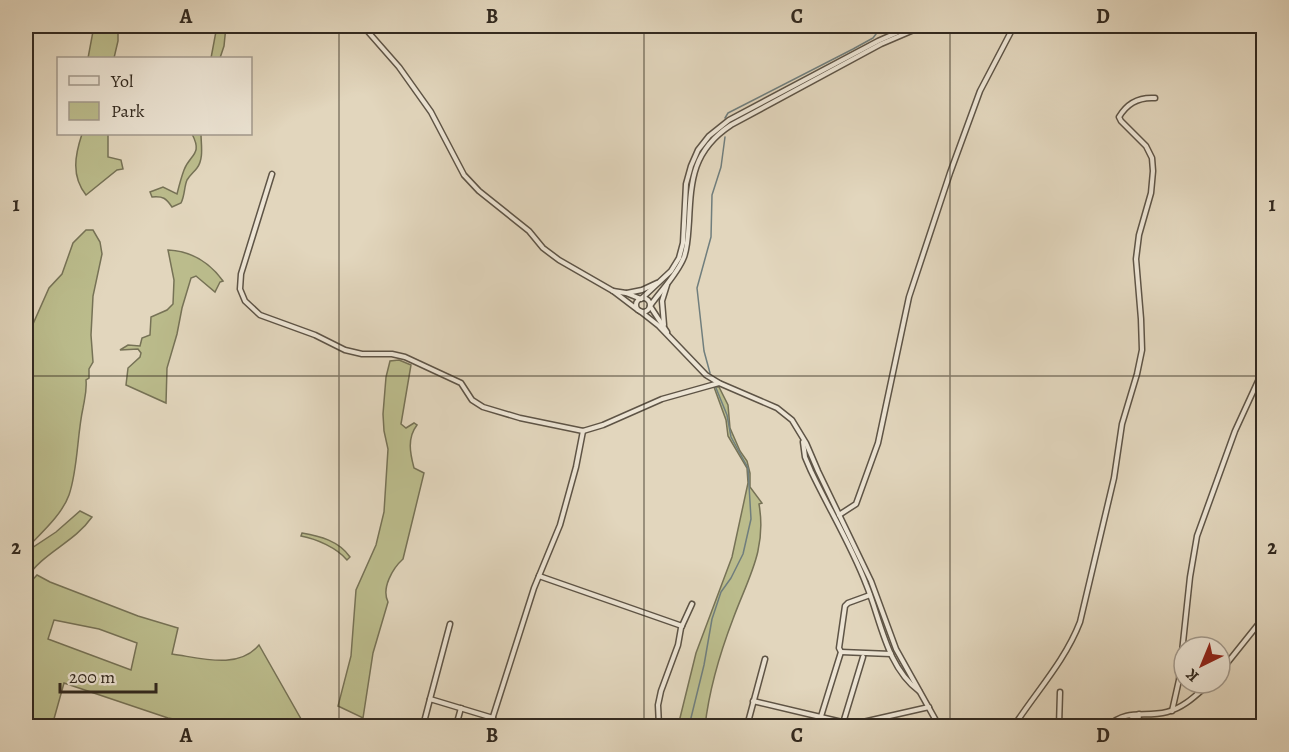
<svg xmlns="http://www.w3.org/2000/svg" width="1289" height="752" font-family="Alegreya,serif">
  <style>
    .green { fill: #bbbc8c; stroke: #767256; stroke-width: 1.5; fill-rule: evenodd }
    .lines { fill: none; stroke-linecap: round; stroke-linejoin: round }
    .stream { stroke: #707e7d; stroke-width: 1.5 }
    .minor-casing { stroke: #5e5446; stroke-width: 7 }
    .minor { stroke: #ece4d4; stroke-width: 4 }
    .grid { fill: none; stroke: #32291f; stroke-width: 1.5; stroke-opacity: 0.55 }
    .neatline { fill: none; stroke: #32291f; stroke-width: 2 }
    .grid-label { font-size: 20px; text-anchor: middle; font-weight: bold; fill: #32291f }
  </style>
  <rect width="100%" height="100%" fill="#e2d6bd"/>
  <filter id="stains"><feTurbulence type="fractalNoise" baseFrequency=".00333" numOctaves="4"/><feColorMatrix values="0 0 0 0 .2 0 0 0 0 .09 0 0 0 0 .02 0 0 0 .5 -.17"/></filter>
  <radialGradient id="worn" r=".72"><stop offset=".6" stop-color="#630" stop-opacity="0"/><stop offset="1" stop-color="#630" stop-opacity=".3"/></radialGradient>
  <g class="green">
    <polygon points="94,26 118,26 118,41 114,58 88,58"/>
    <polygon points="217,26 226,26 224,46 220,58 211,58"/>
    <path d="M82,134H108V157L121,160L123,169L117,170L86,195C71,176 75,155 82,134Z"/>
    <path d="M192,134H201C201,144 204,159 197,168C194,172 190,175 187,180C184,187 185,195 181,203L172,207C166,198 163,196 152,197L150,192L163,187L177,194C179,186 181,178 184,170C190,154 203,155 192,134Z"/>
    <path d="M86,230H93L100,242L102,254L93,296L91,335L93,362L89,369V378L86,380C87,391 85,397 83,408C77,435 78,469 69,495C62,515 40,534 26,549V372L33,324L49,288L62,274L73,243Z"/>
    <path d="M168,250C191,251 210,263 223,281L220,282L215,292L196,276L191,278L182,308L177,334L167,368L166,403L126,385L128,368L140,357L141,353L138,349L120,350L128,345L140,346L142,338L150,335L151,317L167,310L173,304L174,280Z"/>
    <path d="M399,360L411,365L401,424L406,428L414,423L417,425C407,438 410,453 414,468L424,473L403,559C393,568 381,588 388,602L373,653L363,718L338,706L351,656L356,590L376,545L384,512L388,449L384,431L383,414L386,377L390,361Z"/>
    <path d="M714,387H719L728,405L730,428L740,451L747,461L750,473V487L762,503L759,504C767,550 748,578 733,619C720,653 709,691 705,726H678L696,653L732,557L748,483L747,468L728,436L726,420Z"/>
    <path d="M80,511L92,517C74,543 43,552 26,579V552L56,532Z"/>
    <path d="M302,533C320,536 339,541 350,557L347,560C337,548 317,539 301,536Z"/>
    <path d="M37,575L50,582L138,616L178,628L172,654C201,658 238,670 259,645L305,726H211L168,718L64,683L52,726H26V587ZM54,620L99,629L137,643L131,670L48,639Z"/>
  </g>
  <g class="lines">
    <g class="stream">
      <polyline points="725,118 728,113 853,49 873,38 882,26"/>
      <polyline points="710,373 704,351 697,288 711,237 712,195 721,167 725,137"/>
      <polyline points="689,726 704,665 712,619 721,592 731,578 743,554 751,519 748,468 731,437 727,415 716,388"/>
    </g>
    <g class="minor-casing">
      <g id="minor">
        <polyline points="363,26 399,67 431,112 464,175 479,191 529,231 543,248 559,260 613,291 638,310"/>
        <polyline points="272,174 241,274 240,289 245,301 260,315 315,335 345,350 362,354 392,354 405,357 461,383 472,400 483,407 520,418 583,431 603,425 662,399 719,383"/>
        <polyline points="613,291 626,293 641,299 671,271 679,258 683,243 686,184 691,166 698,150 709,136 729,120 878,41 912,26"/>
        <polyline points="627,293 642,290 657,283"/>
        <circle cx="643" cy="305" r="7"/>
        <polyline points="640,311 659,326 706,375 719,383 777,408 792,420 806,443 818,471 871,581 896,649 939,726"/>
        <polyline points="664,325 662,301 667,285"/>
        <path d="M667,332L650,306C661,290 677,275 684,257C688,246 688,233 689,221C691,179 693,150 731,125L881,44L923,26"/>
        <path d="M803,442L805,457L811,471C829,509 851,545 866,584C881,620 886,666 919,691"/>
        <polyline points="839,515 856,504 878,443 909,297 950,173 980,91 1014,26"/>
        <polyline points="539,576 682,626"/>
        <polyline points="841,652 891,654"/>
        <polyline points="1220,672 1264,617"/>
        <polyline points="430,699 450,624"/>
        <polyline points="753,701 846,723 863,722 929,707"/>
        <polyline points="1172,711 1179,680 1190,577 1197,536 1235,431 1264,368"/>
        <polyline points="843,723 863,657"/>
        <polyline points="423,726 430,699 493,718"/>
        <polyline points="456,726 461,708"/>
        <polyline points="490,726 534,588 560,525 576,467 583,431"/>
        <polyline points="659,726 658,705 661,691 678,645 681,628 692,604"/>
        <polyline points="747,726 765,659"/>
        <polyline points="818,726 841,652 839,648 845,606 848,603 870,595"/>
        <path d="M1014,726C1036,692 1065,661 1080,622L1114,478L1122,424L1137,374L1142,350L1141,319L1136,259L1139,235L1151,193L1153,171L1152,158L1146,146L1121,121L1119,117C1127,103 1140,97 1155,98"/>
        <polyline points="1059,726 1060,692"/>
        <path d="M1108,726C1128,708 1144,718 1167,712C1185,707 1196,695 1210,683"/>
        <polyline points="1121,726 1136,716"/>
        <polyline points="1138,726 1139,714"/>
      </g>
    </g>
    <use href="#minor" class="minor"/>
  </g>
  <path class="grid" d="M339,26V726M644,26V726M950,26V726M26,376H1264"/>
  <rect width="1289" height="752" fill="none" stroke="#e2d6bd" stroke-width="66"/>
  <rect x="57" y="57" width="195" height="78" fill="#ece4d4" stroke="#a2998c" stroke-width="1.5"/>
  <rect x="69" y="76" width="30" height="9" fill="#ece4d4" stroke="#a2998c" stroke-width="1.5"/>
  <text x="111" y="87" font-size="18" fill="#32291f">Yol</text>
  <rect x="69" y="102" width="30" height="18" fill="#bbbc8c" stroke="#a2998c" stroke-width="1.5"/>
  <text x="111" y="117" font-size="18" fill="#32291f">Park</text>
  <g transform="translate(1202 665) rotate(223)"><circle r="28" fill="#ece4d4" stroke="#a2998c" stroke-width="1.5"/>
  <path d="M0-4.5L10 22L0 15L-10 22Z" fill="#8f2418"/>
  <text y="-9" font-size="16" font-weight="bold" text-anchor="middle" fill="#32291f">K</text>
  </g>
  <path d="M60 683v9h96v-9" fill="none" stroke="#32291f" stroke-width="3"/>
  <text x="69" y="683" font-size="18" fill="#32291f" stroke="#ece4d4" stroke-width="4.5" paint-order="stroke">200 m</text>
  <rect x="33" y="33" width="1223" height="686" class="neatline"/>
  <g class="grid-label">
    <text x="186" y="23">A</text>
    <text x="492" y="23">B</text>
    <text x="797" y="23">C</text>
    <text x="1103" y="23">D</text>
    <text x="16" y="211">1</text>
    <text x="1272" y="211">1</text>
    <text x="16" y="554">2</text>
    <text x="1272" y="554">2</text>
    <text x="186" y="742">A</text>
    <text x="492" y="742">B</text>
    <text x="797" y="742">C</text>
    <text x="1103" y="742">D</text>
  </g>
  <rect width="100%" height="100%" filter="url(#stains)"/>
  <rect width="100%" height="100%" fill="url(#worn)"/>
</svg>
